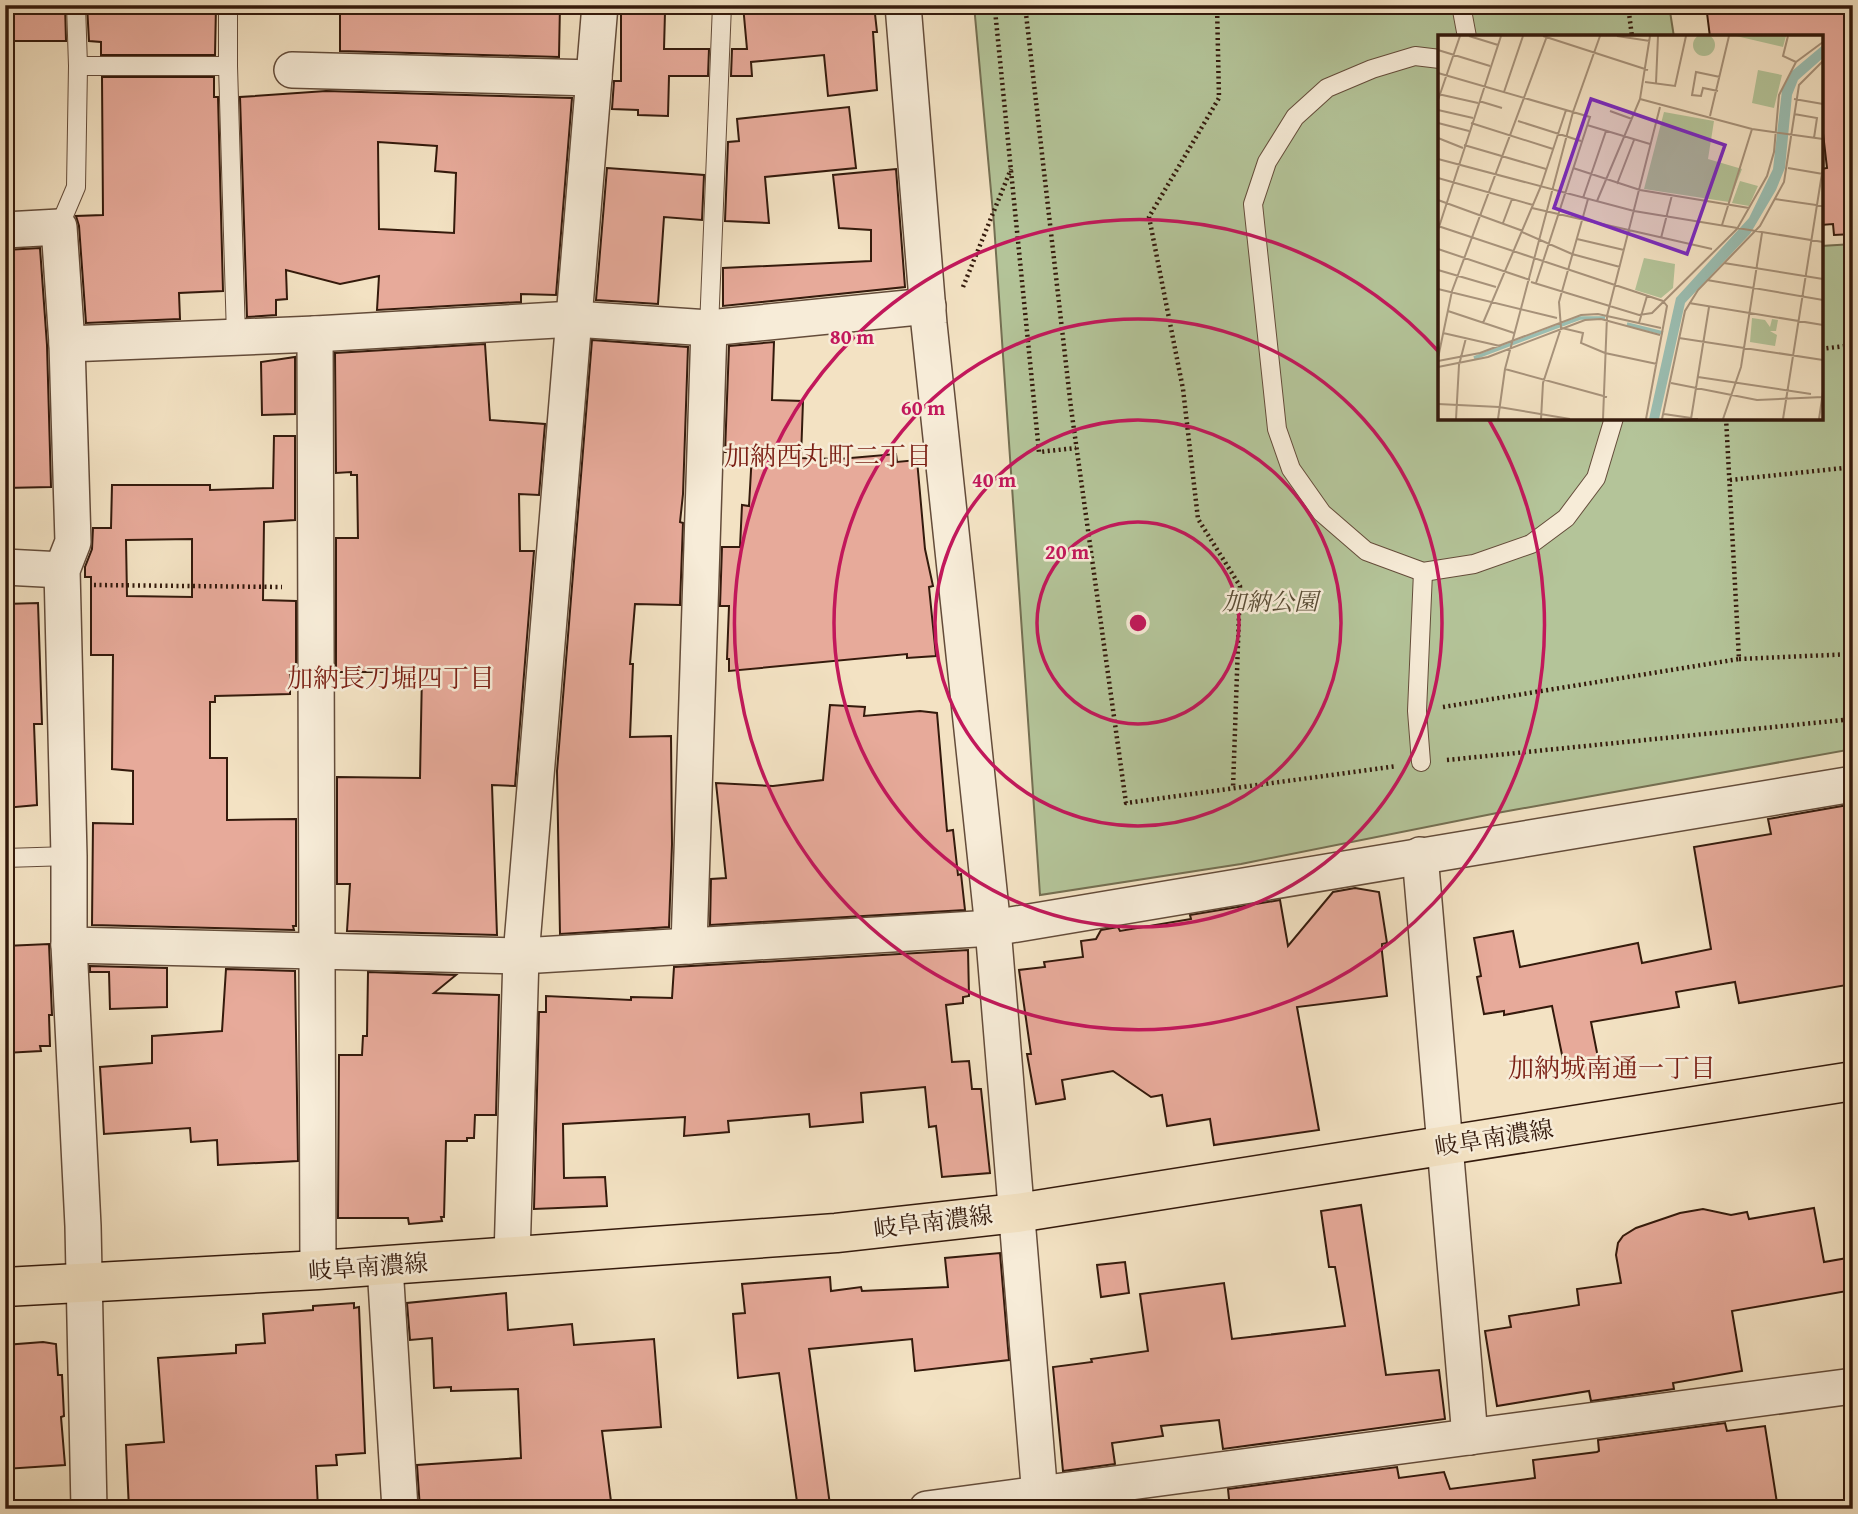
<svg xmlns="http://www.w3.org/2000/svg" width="1858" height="1514" font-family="'Gentium Book Plus','Noto Serif JP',serif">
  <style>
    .green { fill: #b4c499; stroke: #746f52; stroke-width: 2 }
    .building { fill: #e7aa9a; stroke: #341a0c; stroke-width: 2; fill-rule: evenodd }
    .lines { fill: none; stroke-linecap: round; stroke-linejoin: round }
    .service-casing { stroke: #644c3a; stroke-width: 20 }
    .minor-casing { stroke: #644c3a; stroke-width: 38 }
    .primary-casing { stroke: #341a0c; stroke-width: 41 }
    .path { stroke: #341a0c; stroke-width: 4.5; stroke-dasharray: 2 3.5; stroke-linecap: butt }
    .service { stroke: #f7ecd8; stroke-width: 18 }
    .minor { stroke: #f7ecd8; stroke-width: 35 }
    .primary { stroke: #f3e2c3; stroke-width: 38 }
    .ring { fill: none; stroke: #c2185b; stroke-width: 3.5 }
    .labels { text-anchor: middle; stroke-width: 5; stroke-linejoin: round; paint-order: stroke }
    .park-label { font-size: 24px; font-style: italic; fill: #5a4d36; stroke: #f7ecd8 }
    .street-label { font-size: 24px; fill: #341a0c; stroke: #f7ecd8 }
    .neighbourhood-label { font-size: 26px; fill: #7a1f14; stroke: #f7ecd8 }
    .inset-river { fill: none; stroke: #9bbeb2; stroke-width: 3.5 }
    .inset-road { fill: none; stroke: #a7927a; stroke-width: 2 }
    .view { fill: #7b2cbf; fill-opacity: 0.15; stroke: #7b2cbf; stroke-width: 3.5 }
    .inset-edge { fill: none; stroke: #341a0c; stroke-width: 3.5 }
    .centre { fill: #c2185b; stroke: #f7ecd8; stroke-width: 3.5 }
    .ring-label { font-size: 21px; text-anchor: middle; font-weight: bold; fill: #c2185b; stroke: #f7ecd8; stroke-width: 5; stroke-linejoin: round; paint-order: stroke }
  </style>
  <rect width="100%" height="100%" fill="#f3e2c3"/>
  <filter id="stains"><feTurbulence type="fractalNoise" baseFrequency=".00286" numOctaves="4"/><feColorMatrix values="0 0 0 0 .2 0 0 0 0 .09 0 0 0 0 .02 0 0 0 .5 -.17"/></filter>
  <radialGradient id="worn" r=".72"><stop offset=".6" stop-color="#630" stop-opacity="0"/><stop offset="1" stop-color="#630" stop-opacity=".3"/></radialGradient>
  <polygon class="green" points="974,5 1669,5 1674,37 1440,37 1440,418 1821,418 1821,246 1853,244 1853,749 1497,813 1241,864 1040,895 994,224"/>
  <g class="building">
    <polygon points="5,5 65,5 66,41 5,41"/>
    <polygon points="87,5 216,5 215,55 101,55 101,42 89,41"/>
    <polygon points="340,5 515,8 515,5 560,5 559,57 340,51"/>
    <polygon points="621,5 662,5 662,12 665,12 664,49 709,49 708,76 669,76 668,116 638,115 638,110 612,109 614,81 621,81"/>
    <polygon points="743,5 874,5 877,32 873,32 877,90 828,96 824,55 751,62 752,76 731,76 732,49 747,49"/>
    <polygon points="1706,5 1853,5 1853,234 1834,235 1833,224 1821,225 1821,169 1827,168 1821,116 1821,37 1710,37"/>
    <polygon points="102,77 214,77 214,97 218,97 223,291 179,293 180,319 86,323 79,226 76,216 103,215"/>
    <path d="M326,91L572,98L556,295L521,294V302L377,310L379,276L340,284L286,270L287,299L276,300V315L247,317L240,97ZM378,142L437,146L435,171L456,173L454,233L379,229Z"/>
    <polygon points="849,107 856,168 765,177 769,223 725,221 728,142 739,141 737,119"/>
    <polygon points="607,168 704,175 702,220 664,217 658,304 596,300"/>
    <polygon points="896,169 905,287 723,306 723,268 871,261 871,230 839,228 833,175"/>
    <polygon points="40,248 47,345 51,487 5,488 5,250"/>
    <polygon points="592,340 688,347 683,494 680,522 683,523 680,605 635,604 630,664 633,664 630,737 671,736 672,844 669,927 560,934 557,771"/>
    <polygon points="774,342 772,400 803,401 801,458 839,459 896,454 897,462 917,460 925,549 933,586 929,587 936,656 907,658 907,654 729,671 729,659 727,659 729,606 720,606 722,547 740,547 742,505 749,506 752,453 725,452 729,346"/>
    <polygon points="485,344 490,420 545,424 539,495 519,494 520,551 534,551 515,786 492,785 497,935 347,931 350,884 337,884 337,777 420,778 422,672 336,672 336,538 358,538 357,475 351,475 351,472 336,473 335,353"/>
    <polygon points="295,357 295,414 262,415 261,362"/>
    <path d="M274,436H295V520L264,522L263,600L296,601V672H290V694L215,696V702H210V758H227V820L296,819V926H293L294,930L92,925L93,823L133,824V771L112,769L113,655H91V577H85V567L92,549L93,528H111L112,485H210V490L273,488ZM192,539V597L127,596L126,540Z"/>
    <polygon points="38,603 42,724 34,724 37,805 5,808 5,692 7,692 5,604"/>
    <polygon points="830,705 865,707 864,716 920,711 937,713 947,831 953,830 958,875 961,874 965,910 710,925 711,879 726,878 716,783 773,786 823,780"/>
    <polygon points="1848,805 1853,832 1853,984 1739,1003 1735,982 1676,992 1679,1007 1591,1022 1601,1073 1567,1079 1552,1006 1504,1015 1504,1011 1484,1014 1477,977 1481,976 1474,938 1513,931 1520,967 1638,943 1642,963 1711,949 1694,847 1771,834 1768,819"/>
    <polygon points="1355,888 1379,892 1387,943 1382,944 1382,952 1387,996 1297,1007 1319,1130 1214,1145 1210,1119 1167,1126 1162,1095 1151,1097 1113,1071 1062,1080 1065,1099 1036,1104 1027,1054 1031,1054 1019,970 1045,967 1044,962 1083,957 1081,941 1096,939 1101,930 1118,927 1120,931 1191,919 1190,915 1280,900 1288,946 1333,892"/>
    <polygon points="49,944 52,1015 49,1015 50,1046 40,1046 41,1051 5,1053 5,946"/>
    <polygon points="968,950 969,996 963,997 963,1003 946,1005 952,1062 969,1061 972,1089 981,1089 990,1173 942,1177 936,1126 929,1127 925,1087 861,1093 863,1122 810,1127 809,1114 728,1121 729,1132 684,1136 685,1117 563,1124 564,1178 605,1177 607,1206 534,1209 539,1012 546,1012 546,996 631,1000 631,997 672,998 674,967"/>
    <polygon points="90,966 167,968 167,1007 110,1009 109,972 90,972"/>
    <polygon points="226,969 295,971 298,1161 218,1165 217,1140 191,1142 190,1128 104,1134 100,1067 152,1063 152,1036 222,1031"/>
    <polygon points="368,972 456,975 434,993 499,995 496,1115 475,1115 474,1138 467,1138 467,1141 446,1141 444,1217 441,1217 442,1221 409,1224 408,1218 338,1218 339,1055 362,1055 363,1036 367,1036"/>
    <polygon points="1361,1205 1386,1375 1439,1370 1445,1419 1223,1449 1219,1420 1161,1426 1163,1436 1112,1443 1115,1464 1063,1471 1053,1367 1092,1362 1091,1359 1148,1351 1140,1294 1224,1283 1232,1339 1345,1326 1335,1267 1329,1267 1321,1211"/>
    <polygon points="1814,1208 1824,1262 1853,1257 1853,1290 1732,1311 1742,1371 1673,1383 1674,1389 1591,1401 1589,1391 1497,1406 1485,1331 1511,1327 1509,1316 1579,1305 1577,1289 1621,1283 1616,1255 1618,1243 1623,1236 1636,1228 1680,1213 1703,1209 1731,1215 1747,1212 1749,1219"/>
    <polygon points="1000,1253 1009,1360 915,1371 912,1339 809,1349 830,1505 798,1509 779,1373 738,1378 733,1314 745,1313 742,1284 830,1277 831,1291 861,1287 862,1291 948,1287 945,1258"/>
    <polygon points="1125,1262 1129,1293 1101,1297 1097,1265"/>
    <polygon points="506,1293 508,1330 572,1324 574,1345 654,1339 661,1427 602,1431 612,1509 489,1509 488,1504 420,1509 417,1465 521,1458 518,1389 451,1391 451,1387 434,1388 432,1338 410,1340 407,1303"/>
    <polygon points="354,1303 354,1308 359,1307 365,1453 336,1455 337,1465 316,1466 318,1509 129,1509 126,1445 164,1442 158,1358 236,1353 236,1345 265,1343 263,1314 313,1310 313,1306"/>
    <polygon points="43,1342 56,1344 58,1375 62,1375 64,1416 61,1417 65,1465 5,1469 5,1345"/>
    <polygon points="1725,1423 1727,1431 1765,1426 1777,1503 1733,1509 1303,1509 1302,1502 1230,1509 1228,1489 1397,1467 1399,1478 1444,1472 1450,1489 1535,1478 1533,1460 1597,1452 1599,1451 1598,1440"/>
  </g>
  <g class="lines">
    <g class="service-casing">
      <g id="service">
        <polyline points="76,5 78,66"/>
        <polyline points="228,5 228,66 236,336"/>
        <polyline points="1461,5 1467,37"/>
        <polyline points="1440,59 1415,56 1372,69 1327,88 1295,117 1267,162 1253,204 1277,429 1291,469 1322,513 1366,551 1423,572 1474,564 1531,544 1566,518 1596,478 1614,418"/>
        <polyline points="59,227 76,187 78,66 228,66"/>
        <polyline points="709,328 722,5"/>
        <polyline points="1421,762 1417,711 1423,572"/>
        <polyline points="5,858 69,856"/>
      </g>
    </g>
    <g class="minor-casing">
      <g id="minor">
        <polyline points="903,5 929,324 993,928 1041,1509"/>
        <polyline points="292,70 594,78"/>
        <polyline points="5,230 59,227 67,344 73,542 62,570 69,856 69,945 83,1226 89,1509"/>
        <polyline points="315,334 318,1270"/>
        <polyline points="67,344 315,334 574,319 709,328 928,306"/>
        <polyline points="5,567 62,570"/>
        <polyline points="1420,855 1470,1437"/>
        <polyline points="69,945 521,956 993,928 1853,784"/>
        <polyline points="689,946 709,328"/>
        <polyline points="512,1257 521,956 600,5"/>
        <polyline points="385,1266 400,1509"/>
        <polyline points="927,1509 1853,1386"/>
      </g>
    </g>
    <g class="primary-casing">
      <polyline id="primary" points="5,1287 318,1270 836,1233 1017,1213 1853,1081"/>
    </g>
    <g class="path">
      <polyline points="1025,5 1071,408 1126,803 1397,766"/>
      <polyline points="1217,5 1219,98 1149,217 1183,389 1198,519 1240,586 1233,788"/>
      <polyline points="1628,5 1632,37"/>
      <polyline points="1026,12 995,10 1039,452 1076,448"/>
      <polyline points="963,287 1011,169"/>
      <polyline points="1821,349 1853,345"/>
      <polyline points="1730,480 1853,467"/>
      <polyline points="94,585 282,587"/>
      <polyline points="1739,659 1853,654"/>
      <polyline points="1443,707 1739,659 1726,418"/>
      <polyline points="1447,760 1853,719"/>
    </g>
    <use href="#service" class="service"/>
    <use href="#minor" class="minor"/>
    <use href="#primary" class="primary"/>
  </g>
  <g class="ring">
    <circle cx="1138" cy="623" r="101"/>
    <circle cx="1138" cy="623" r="203"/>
    <circle cx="1138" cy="623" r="304"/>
    <path d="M1489 420A405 405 0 1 1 1439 352"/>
  </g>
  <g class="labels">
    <g class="park-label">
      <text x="1270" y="610">加納公園</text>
    </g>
    <g class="street-label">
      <text transform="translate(1494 1138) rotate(-9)" y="8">岐阜南濃線</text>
      <text transform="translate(933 1222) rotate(-7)" y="8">岐阜南濃線</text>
      <text transform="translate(368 1267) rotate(-4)" y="8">岐阜南濃線</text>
    </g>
    <g class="neighbourhood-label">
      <text x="828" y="465">加納西丸町二丁目</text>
      <text x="391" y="687">加納長刀堀四丁目</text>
      <text x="1612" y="1077">加納城南通一丁目</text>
    </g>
  </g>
  <g transform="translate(1438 35)">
    <rect width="385" height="385" fill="#f3e2c3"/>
    <path d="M255 10a11 11 0 1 1 22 0a11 11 0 1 1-22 0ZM298,1H348L345,12ZM320,35L344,40L336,73L314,68ZM226,77L276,86L270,124L304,134L291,167L206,154ZM302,146L320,151L311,171L294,168ZM206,223L237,229L235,253L223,263L197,255ZM314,283L327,285L332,292L334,284L340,285L338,296H332L339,300L337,311L312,307Z" fill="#b4c499"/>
    <path d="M385,10V23L360,45L354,60L347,133L338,155L312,199L247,268L221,384H211L238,263L311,183L335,134L344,55L354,36Z" fill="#9bbeb2"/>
    <path class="inset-river" d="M189,289L225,298M36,323L142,283H167"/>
    <path class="inset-road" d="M31,1L60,10M105,1L210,35M179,1L212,6M0,15L52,31M358,27L385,7M0,38L152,82L98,248M207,47L237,51L248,1M218,48L220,1M280,56L265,53L263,61L254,60L258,37L282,42M66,57L85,1M0,59L40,68M202,64L314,94L385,104M356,64L385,69M0,65L22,1M41,66L64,73M0,75L35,83M172,76L194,84M356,79L379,83L376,103M272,81L291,1M80,86L143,106M0,88L31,96M33,88L115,114M149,90L212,109M0,103L25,113M26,110L108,134M0,124L196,176L385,207M135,133L202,155L311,173M350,133L385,139M0,143L95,170M179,149L196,105M145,163L168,96M337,164L385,171M0,165L85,196M159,166L202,64L212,1M94,173L274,214M65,188L74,164M284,190L314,94M0,191L225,266M0,195L63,1M84,197L134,219L182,232M223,203L234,160M139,204L186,215M0,214L92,245M286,228L385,244M0,235L58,252M269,245L385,265M93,247L201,280L214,278L299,194L329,141L336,117L341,60L358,27L345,21L350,1M0,254L119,283M251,268L385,290M10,276L76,298M45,288L103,151L128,75M201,288L209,261M124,293L145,298L143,308L167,318L219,329M5,298L62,311M241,303L385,325M0,323L14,256L109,1M0,326L42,318L143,280L160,279L223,293M0,332L50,322L147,285L163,284L222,300M67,334L169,362M260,342L373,359M233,348L319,365L385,362M0,369L61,372L132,384M226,379L260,384M18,384L21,330L28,303M60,384L67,334L135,77L162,1M103,384L105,348L123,293L121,267L150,164M165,384L169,281L222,72M208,384L229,271L225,266M224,384L247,276L260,255L322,191L346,147L361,50L385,26M253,384L271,272M285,384L303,332L324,198M345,384L385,132M381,384L385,357"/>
    <path class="view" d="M153,64L287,110L249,219L116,173Z"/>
    <rect width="385" height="385" class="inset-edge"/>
  </g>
  <circle cx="1138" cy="623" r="10" class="centre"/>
  <g class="ring-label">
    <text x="852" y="344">80 m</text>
    <text x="923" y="415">60 m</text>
    <text x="994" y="487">40 m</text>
    <text x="1067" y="559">20 m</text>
  </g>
  <rect width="1858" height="1514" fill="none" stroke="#f3e2c3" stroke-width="28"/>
  <rect x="7" y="7" width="1844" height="1500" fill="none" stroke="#341a0c" stroke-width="3.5"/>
  <rect x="14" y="14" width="1830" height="1486" fill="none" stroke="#341a0c" stroke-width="2"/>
  <rect width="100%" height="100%" filter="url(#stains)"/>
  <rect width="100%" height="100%" fill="url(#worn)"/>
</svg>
